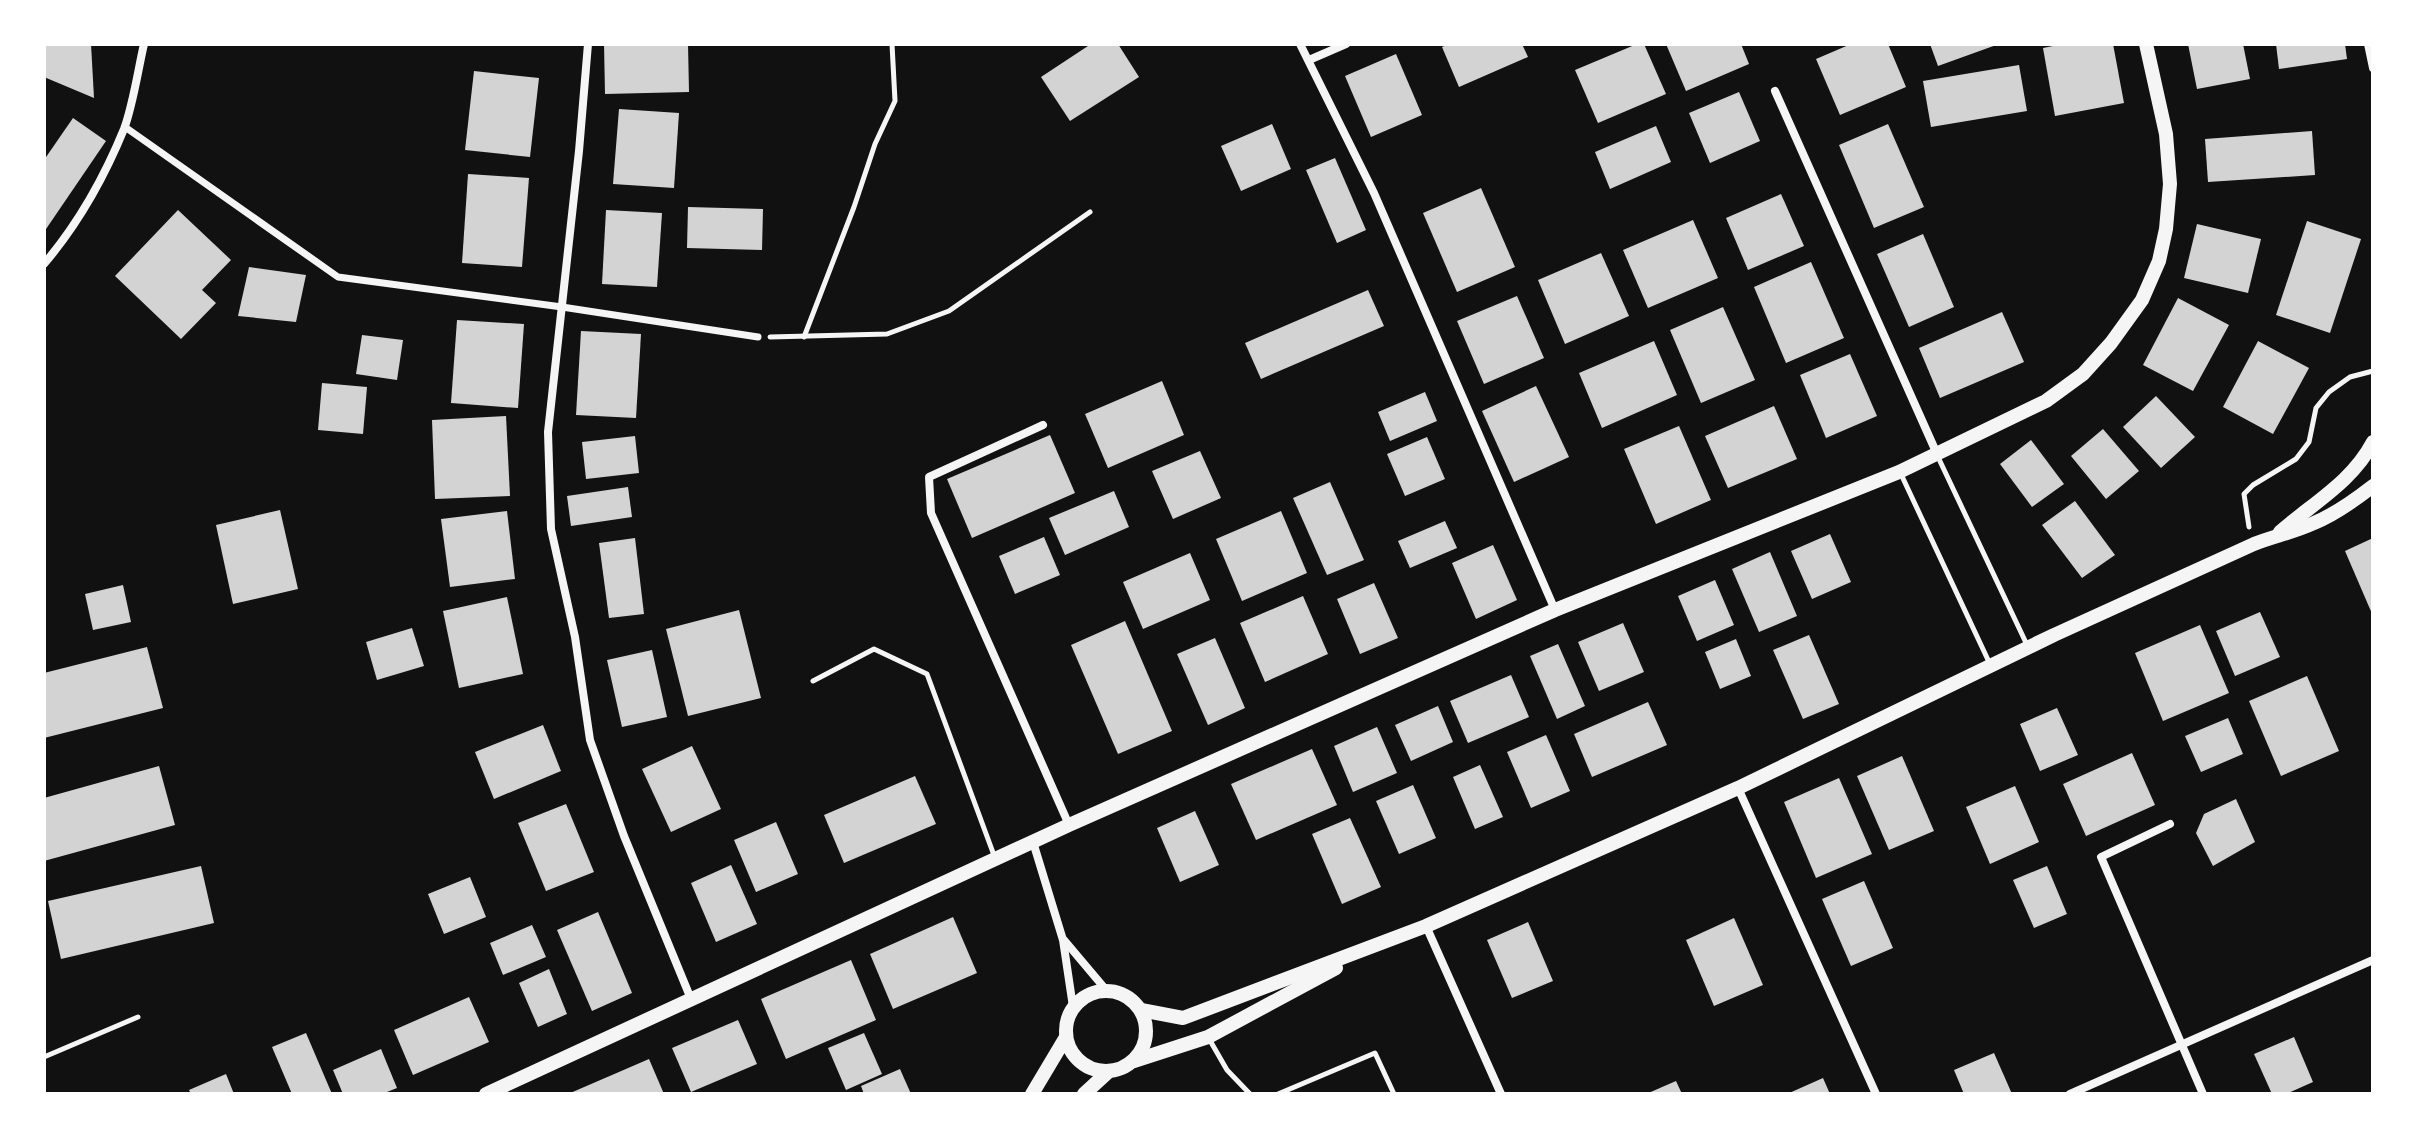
<svg xmlns="http://www.w3.org/2000/svg" width="2417" height="1138" font-family="Arial,sans-serif">
  <style>
    .building { fill: #d3d3d3 }
    .lines { fill: none; stroke-linecap: round; stroke-linejoin: round }
    .path { stroke: #f5f5f5; stroke-width: 5 }
    .service { stroke: #f5f5f5; stroke-width: 5 }
    .pedestrian { stroke: #f5f5f5; stroke-width: 7 }
    .minor { stroke: #f5f5f5; stroke-width: 8 }
    .tertiary { stroke: #f5f5f5; stroke-width: 14 }
  </style>
  <rect width="100%" height="100%" fill="#111"/>
  <g class="building">
    <polygon points="48,44 91,44 94,98 44,77 44,45"/>
    <polygon points="604,44 688,44 689,92 605,94"/>
    <polygon points="1091,44 1118,44 1139,77 1070,121 1041,77"/>
    <polygon points="1449,44 1522,44 1528,57 1459,87 1442,47"/>
    <polygon points="1637,44 1644,44 1666,94 1598,123 1575,70"/>
    <polygon points="1666,44 1741,44 1749,64 1686,91"/>
    <polygon points="1851,44 1888,44 1906,87 1840,115 1816,59"/>
    <polygon points="1930,44 1999,44 1938,66"/>
    <polygon points="2063,44 2113,44 2124,103 2055,116 2043,48"/>
    <polygon points="2188,44 2243,44 2250,79 2197,89"/>
    <polygon points="2276,44 2345,44 2347,59 2279,69"/>
    <polygon points="1396,54 1422,115 1371,137 1345,76"/>
    <polygon points="2019,65 2027,111 1931,127 1923,81"/>
    <polygon points="474,71 539,78 530,157 465,150"/>
    <polygon points="1739,92 1760,141 1710,163 1689,113"/>
    <polygon points="619,109 679,113 674,188 613,184"/>
    <polygon points="73,118 106,141 44,232 44,160"/>
    <polygon points="1272,124 1291,169 1241,191 1221,146"/>
    <polygon points="1888,124 1924,207 1874,228 1839,145"/>
    <polygon points="1656,126 1671,162 1610,189 1595,152"/>
    <polygon points="2312,131 2315,175 2208,182 2205,139"/>
    <polygon points="1335,158 1366,230 1337,243 1306,170"/>
    <polygon points="468,174 529,178 522,267 462,263"/>
    <polygon points="1481,188 1515,267 1457,292 1423,213"/>
    <polygon points="1781,194 1804,246 1748,270 1726,218"/>
    <polygon points="688,207 763,209 762,250 687,248"/>
    <polygon points="178,210 231,260 202,290 216,303 181,339 115,276"/>
    <polygon points="606,210 662,213 657,287 602,284"/>
    <polygon points="1693,220 1718,278 1648,308 1623,250"/>
    <polygon points="2307,221 2361,239 2330,333 2276,315"/>
    <polygon points="2197,224 2261,239 2248,293 2184,278"/>
    <polygon points="1923,234 1954,307 1909,327 1877,254"/>
    <polygon points="1601,253 1629,316 1565,344 1538,280"/>
    <polygon points="1811,262 1844,338 1786,363 1754,287"/>
    <polygon points="249,267 306,275 296,322 238,316"/>
    <polygon points="1368,290 1384,326 1261,379 1245,343"/>
    <polygon points="1517,296 1544,358 1484,384 1457,321"/>
    <polygon points="2178,298 2229,325 2193,391 2143,365"/>
    <polygon points="1723,307 1755,380 1701,403 1670,330"/>
    <polygon points="2002,312 2024,362 1940,398 1919,348"/>
    <polygon points="457,320 524,324 518,408 451,403"/>
    <polygon points="581,331 641,334 636,418 576,415"/>
    <polygon points="362,335 403,340 397,380 356,374"/>
    <polygon points="1654,341 1677,395 1602,428 1579,373"/>
    <polygon points="2258,341 2309,368 2273,434 2223,407"/>
    <polygon points="1850,354 1877,416 1826,438 1800,375"/>
    <polygon points="1162,381 1184,435 1108,468 1085,414"/>
    <polygon points="322,383 367,387 363,434 318,430"/>
    <polygon points="1536,386 1569,457 1514,482 1482,411"/>
    <polygon points="1425,392 1437,421 1390,441 1378,412"/>
    <polygon points="2156,396 2195,437 2161,468 2123,427"/>
    <polygon points="1774,406 1797,459 1728,488 1705,436"/>
    <polygon points="506,416 510,496 435,499 432,420"/>
    <polygon points="1679,426 1711,500 1656,524 1624,449"/>
    <polygon points="2103,429 2139,471 2106,499 2071,456"/>
    <polygon points="1050,435 1075,493 972,538 947,479"/>
    <polygon points="635,436 639,473 586,479 582,442"/>
    <polygon points="1427,437 1445,479 1405,496 1387,454"/>
    <polygon points="2031,440 2064,484 2032,507 2000,464"/>
    <polygon points="1200,451 1221,498 1173,519 1152,471"/>
    <polygon points="1330,482 1364,560 1327,575 1293,498"/>
    <polygon points="628,487 632,517 571,526 567,496"/>
    <polygon points="1114,491 1129,527 1065,555 1049,518"/>
    <polygon points="2075,501 2115,555 2082,578 2042,525"/>
    <polygon points="280,510 298,589 233,604 216,525"/>
    <polygon points="507,511 515,579 450,587 441,519"/>
    <polygon points="1281,511 1307,573 1242,601 1216,539"/>
    <polygon points="1445,521 1457,548 1410,568 1398,541"/>
    <polygon points="1830,534 1851,582 1812,599 1791,551"/>
    <polygon points="1044,537 1060,575 1015,594 999,556"/>
    <polygon points="635,538 644,614 609,618 599,543"/>
    <polygon points="2373,538 2373,616 2345,551"/>
    <polygon points="1493,545 1517,600 1476,619 1452,563"/>
    <polygon points="1770,552 1797,616 1759,632 1732,569"/>
    <polygon points="1190,553 1210,600 1143,629 1123,582"/>
    <polygon points="1715,580 1734,625 1697,641 1678,596"/>
    <polygon points="1374,583 1398,638 1360,654 1337,599"/>
    <polygon points="123,585 131,622 93,630 85,594"/>
    <polygon points="1303,596 1328,654 1265,682 1240,623"/>
    <polygon points="507,597 523,674 459,688 443,611"/>
    <polygon points="739,610 761,698 688,716 666,629"/>
    <polygon points="2260,612 2280,657 2235,676 2216,631"/>
    <polygon points="1125,621 1172,731 1118,754 1071,645"/>
    <polygon points="1623,623 1644,672 1599,691 1578,642"/>
    <polygon points="2200,625 2229,693 2163,721 2135,653"/>
    <polygon points="412,628 424,666 377,680 366,642"/>
    <polygon points="1809,635 1839,704 1803,719 1773,650"/>
    <polygon points="1215,638 1245,708 1208,725 1177,654"/>
    <polygon points="1736,639 1751,676 1720,689 1705,652"/>
    <polygon points="1558,644 1585,706 1557,719 1530,656"/>
    <polygon points="147,647 163,708 44,738 44,673"/>
    <polygon points="652,650 667,717 622,727 607,660"/>
    <polygon points="1511,675 1529,717 1468,743 1450,701"/>
    <polygon points="2307,676 2339,751 2281,776 2249,701"/>
    <polygon points="1648,702 1667,745 1592,777 1574,734"/>
    <polygon points="1438,706 1453,742 1411,761 1395,725"/>
    <polygon points="2057,708 2078,755 2040,771 2020,724"/>
    <polygon points="2228,718 2243,754 2201,772 2185,736"/>
    <polygon points="543,725 561,771 494,799 475,752"/>
    <polygon points="1377,727 1397,773 1353,792 1334,746"/>
    <polygon points="1546,735 1570,791 1531,808 1507,752"/>
    <polygon points="692,746 721,809 671,832 642,769"/>
    <polygon points="1312,749 1337,805 1256,840 1231,784"/>
    <polygon points="2132,753 2155,805 2086,836 2063,784"/>
    <polygon points="1902,756 1934,831 1889,850 1857,776"/>
    <polygon points="1480,765 1503,817 1475,829 1453,777"/>
    <polygon points="159,766 175,825 44,861 44,798"/>
    <polygon points="915,776 936,824 844,863 824,815"/>
    <polygon points="1839,778 1872,854 1816,878 1784,802"/>
    <polygon points="1413,785 1436,838 1399,854 1376,801"/>
    <polygon points="2015,786 2039,842 1990,864 1966,807"/>
    <polygon points="2236,799 2255,842 2213,866 2196,833 2204,814"/>
    <polygon points="566,804 594,872 546,891 518,823"/>
    <polygon points="1195,811 1219,865 1180,882 1157,828"/>
    <polygon points="1350,818 1381,887 1342,904 1312,834"/>
    <polygon points="776,822 798,874 756,892 734,840"/>
    <polygon points="731,865 757,924 716,942 691,883"/>
    <polygon points="201,866 214,923 61,959 48,901"/>
    <polygon points="2047,866 2067,914 2034,928 2013,880"/>
    <polygon points="470,877 486,917 444,934 428,894"/>
    <polygon points="1864,881 1893,948 1851,966 1822,899"/>
    <polygon points="598,912 632,993 592,1011 557,930"/>
    <polygon points="953,917 977,973 893,1009 870,954"/>
    <polygon points="1734,918 1763,985 1714,1006 1686,940"/>
    <polygon points="1528,922 1553,981 1512,998 1487,940"/>
    <polygon points="532,925 546,957 503,975 490,943"/>
    <polygon points="851,960 876,1020 786,1059 761,999"/>
    <polygon points="549,969 567,1014 538,1027 519,983"/>
    <polygon points="469,997 489,1042 413,1075 394,1030"/>
    <polygon points="738,1020 757,1064 691,1092 672,1048"/>
    <polygon points="306,1033 332,1094 292,1094 272,1047"/>
    <polygon points="864,1033 882,1074 846,1090 828,1048"/>
    <polygon points="2294,1037 2313,1082 2286,1094 2272,1094 2254,1054"/>
    <polygon points="381,1049 397,1088 382,1094 343,1094 333,1070"/>
    <polygon points="1994,1053 2012,1094 1964,1094 1954,1070"/>
    <polygon points="649,1059 664,1094 568,1094"/>
    <polygon points="900,1069 911,1094 864,1094 861,1086"/>
    <polygon points="226,1074 234,1094 191,1094 189,1090"/>
    <polygon points="1823,1078 1830,1094 1787,1094"/>
    <polygon points="1676,1081 1682,1094 1646,1094"/>
  </g>
  <g class="lines">
    <g class="path">
      <polyline points="770,337 887,334 949,311 1090,212"/>
      <polyline points="804,337 854,207 875,144 895,101 892,44"/>
      <polyline points="2249,527 2244,494 2253,485 2296,459 2309,442 2316,408 2329,392 2350,377 2373,371"/>
    </g>
    <g class="service">
      <polyline points="1938,457 2028,647"/>
      <polyline points="1900,472 1989,662"/>
      <polyline points="813,681 874,649 927,674 995,858"/>
      <polyline points="1208,1037 1227,1070 1250,1094"/>
      <polyline points="44,1057 138,1017"/>
      <polyline points="1278,1094 1375,1053 1394,1094"/>
    </g>
    <polyline class="pedestrian" points="125,127 338,277 562,307 758,337"/>
    <g class="minor">
      <polyline points="588,44 579,151 548,432 551,529 575,637 590,740 624,836 691,999"/>
      <polyline points="1300,44 1374,193 1555,610"/>
      <polyline points="2368,44 2373,68"/>
      <polyline points="1309,60 1346,44"/>
      <polyline points="1775,91 1937,454"/>
      <path d="M44,264C78,224 104,178 124,129C133,105 138,70 144,44"/>
      <polyline points="1043,425 929,477 931,513 1069,825"/>
      <polyline points="1738,788 1876,1094"/>
      <polyline points="2170,824 2101,857 2203,1094"/>
      <polyline points="1033,842 1063,940 1073,1007"/>
      <polyline points="1426,926 1501,1094"/>
      <polyline points="1064,940 1107,991"/>
      <polyline points="2070,1094 2373,960"/>
    </g>
    <g class="tertiary">
      <path d="M2280,532C2313,503 2352,482 2373,442"/>
      <circle cx="1106" cy="1031" r="40"/>
      <path d="M1141,1010L1183,1018L1426,926L1738,788L2054,635L2254,544C2274,536 2295,532 2314,523C2336,514 2355,500 2373,486"/>
      <polyline points="1134,1061 1208,1037 1336,968"/>
      <polyline points="486,1094 1069,825 1555,610 1899,472 2046,401 2083,374 2111,343 2142,300 2159,261 2166,229 2170,184 2166,134 2146,44"/>
      <polyline points="1032,1094 1066,1037"/>
      <polyline points="1084,1094 1108,1072"/>
    </g>
  </g>
  <rect width="2417" height="1138" fill="none" stroke="#ffffff" stroke-width="92"/>
</svg>
